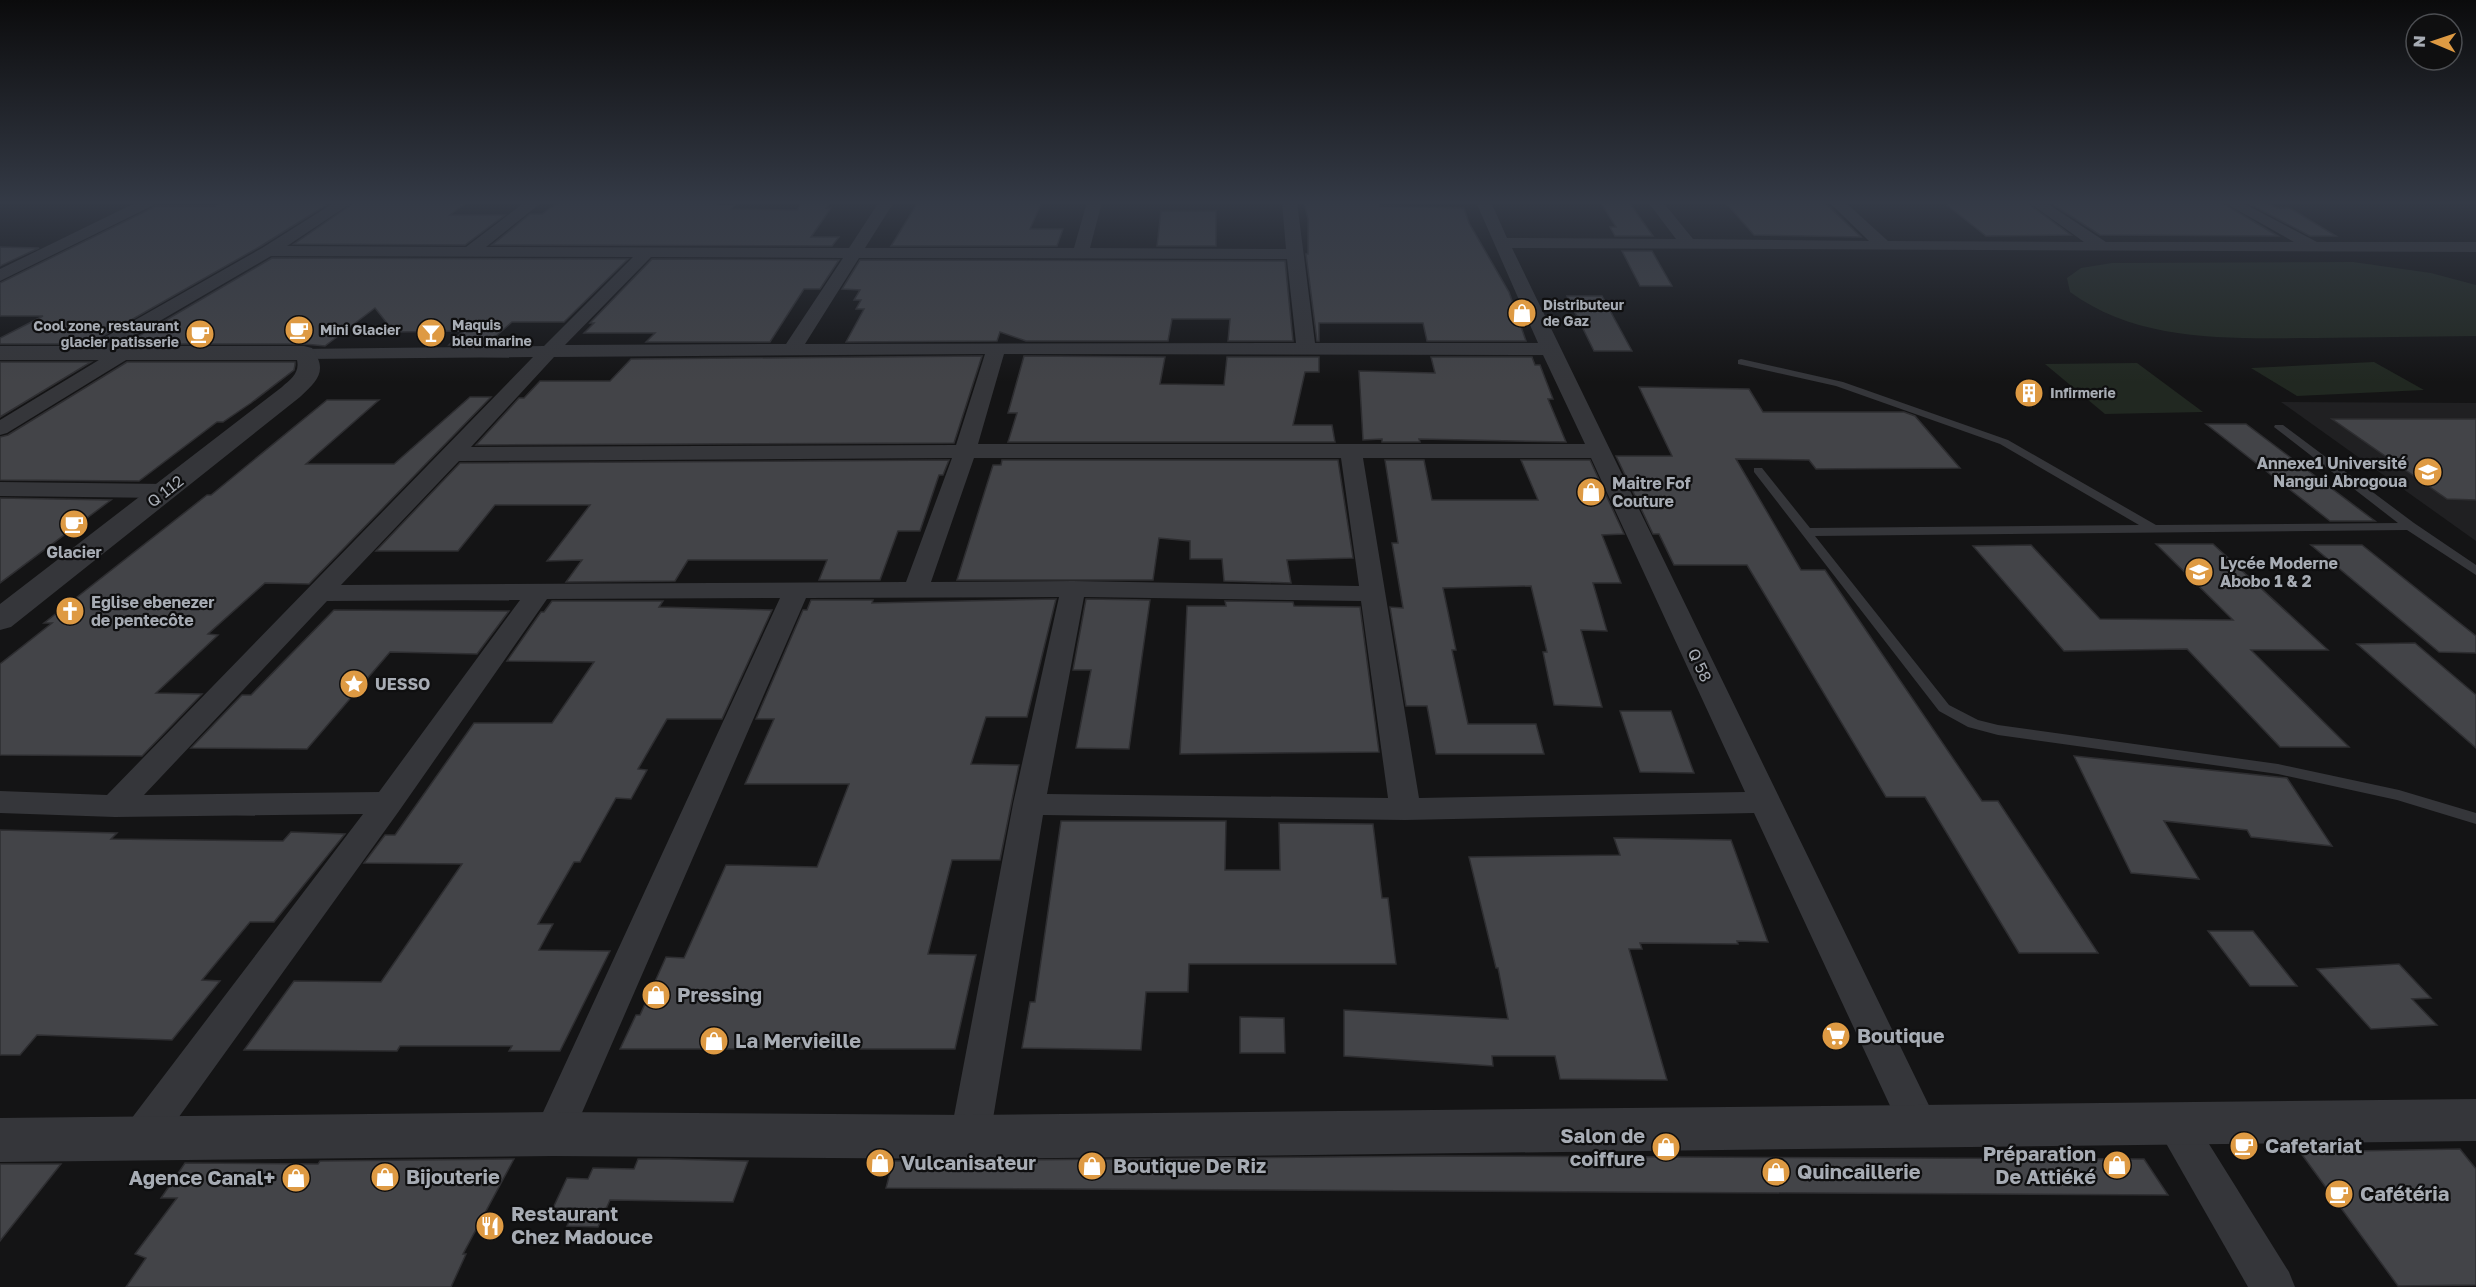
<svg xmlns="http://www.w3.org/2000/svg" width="2476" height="1287" font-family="'Golos Text',sans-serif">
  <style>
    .built { fill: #202022 }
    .green { fill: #212821 }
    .building { fill: #434448; stroke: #2e2e31; stroke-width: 1.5 }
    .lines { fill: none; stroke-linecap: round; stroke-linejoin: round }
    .service { fill: #35363a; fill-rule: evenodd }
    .minor { fill: #35363a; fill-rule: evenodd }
    .tertiary { fill: #35363a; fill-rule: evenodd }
    .labels { text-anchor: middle; stroke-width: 4.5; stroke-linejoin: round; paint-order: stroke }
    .far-poi-label { font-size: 14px; font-weight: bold; fill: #a7acb4; stroke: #0f0f10; text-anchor: start }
    .poi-label { font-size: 16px; font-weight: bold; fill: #a7acb4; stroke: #0f0f10; text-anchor: start }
    .street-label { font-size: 16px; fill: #a7acb4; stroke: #0f0f10 }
    .near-poi-label { font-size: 20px; font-weight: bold; fill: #a7acb4; stroke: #0f0f10; text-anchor: start }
  </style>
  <rect width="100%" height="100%" fill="#141415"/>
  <polygon class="built" points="2281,402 2476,403 2476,541"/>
  <g class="green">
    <path d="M2353,262L2431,273L2476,285V336C2423,337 2369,337 2316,338C2233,338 2141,344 2070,292L2067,278L2081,268L2112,263Z"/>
    <polygon points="2374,362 2424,390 2297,396 2251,368"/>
    <polygon points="2137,363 2203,412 2105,414 2045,364"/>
  </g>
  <g class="building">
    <polygon points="222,202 331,202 261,246 89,344 0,344 0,338 43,316 0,316 0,283 156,206 215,206"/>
    <polygon points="355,202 467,202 450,215 505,215 465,245 294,244"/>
    <polygon points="585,202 720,202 717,205 735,205 731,209 797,210 802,202 831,202 826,208 831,208 811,237 839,237 832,246 492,245 530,214 542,214 557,203"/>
    <polygon points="918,202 1042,202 1030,229 1063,229 1057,246 891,246"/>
    <polygon points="1379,202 1380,206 1464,208 1469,223 1509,292 1526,341 1427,341 1423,323 1319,323 1319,341 1317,341 1306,254 1308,254 1308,219 1304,203"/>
    <polygon points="1600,202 1629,202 1653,236 1615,236 1610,227 1616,227"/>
    <polygon points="1725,202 1824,202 1861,237 1754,235"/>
    <polygon points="1943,202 2026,202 2071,235 1986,236"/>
    <polygon points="2049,202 2221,202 2278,236 2100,235"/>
    <polygon points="2246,202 2265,202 2277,208 2290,208 2336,236 2310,236"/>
    <polygon points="1161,211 1216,211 1216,246 1157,246"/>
    <polygon points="0,247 39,248 0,266"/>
    <polygon points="1622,251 1652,251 1672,286 1640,286"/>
    <polygon points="272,258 628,259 564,322 512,322 487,344 449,345 463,331 394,332 375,308 325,346 304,344 125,344"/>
    <polygon points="652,259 839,260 820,289 804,289 770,342 646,342 655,333 584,333 594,323 590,323"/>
    <polygon points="860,260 1285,261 1293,341 1228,341 1230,319 1172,319 1168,341 1026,341 1000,332 997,341 846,342 864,309 856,309 861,300 854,300 860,290 842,289"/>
    <polygon points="1567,296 1602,296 1632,351 1594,351"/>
    <polygon points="982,356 954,443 476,445 519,398 524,398 540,381 610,381 631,359"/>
    <polygon points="1024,356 1165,357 1160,384 1224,385 1227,357 1319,357 1319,372 1305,372 1293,425 1332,425 1335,442 1008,442 1017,413 1008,413"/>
    <polygon points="1431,357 1532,357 1535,365 1540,365 1553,399 1548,399 1566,442 1419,439 1420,442 1382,442 1382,439 1363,440 1359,371 1435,373"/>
    <polygon points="0,362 91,362 0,417"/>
    <polygon points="127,362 295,362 295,365 294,370 251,403 223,422 217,422 139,481 0,480 0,437 8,435"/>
    <polygon points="1639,387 1749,389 1763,412 1904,412 1915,416 1960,468 1816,469 1809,460 1736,459 1801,570 1825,570 1982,801 1998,801 2098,953 2019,953 1925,797 1886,797 1747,565 1674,565 1659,534 1653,534 1616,456 1672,456"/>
    <polygon points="470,397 491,397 309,584 265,583 208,634 218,635 156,693 202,694 142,756 0,755 0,664 52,623 44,623 207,495 211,495 327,400 379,400 306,464 394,464"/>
    <polygon points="2332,419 2476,419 2476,500 2447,499"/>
    <polygon points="2206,424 2246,424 2375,521 2330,521"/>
    <polygon points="949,460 943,475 939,475 920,531 898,531 880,580 819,580 827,560 688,560 675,581 566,582 582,560 547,561 590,505 495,505 458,551 376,551 460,463"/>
    <polygon points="1002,460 1338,460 1353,558 1287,560 1291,583 1224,581 1222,559 1190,559 1190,541 1159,538 1153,580 957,580 993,465 1001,465"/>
    <polygon points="1385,460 1424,460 1432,500 1538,500 1521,460 1590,460 1624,534 1602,535 1621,583 1593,583 1607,631 1581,630 1602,707 1554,705 1543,652 1547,652 1531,586 1443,588 1456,650 1452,650 1468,724 1536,724 1544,754 1436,754 1427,706 1406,706 1390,607 1403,608 1392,543 1398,543"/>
    <polygon points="0,498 111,500 0,583"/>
    <polygon points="2156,544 2213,544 2328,650 2251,650 2349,747 2280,747 2187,649 2064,651 1973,546 2031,545 2100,619 2233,620"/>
    <polygon points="2311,545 2362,545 2476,636 2476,653 2439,652"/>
    <polygon points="1056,599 1027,717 986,717 971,764 1019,765 1000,860 952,860 928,954 976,955 955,1049 620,1049 636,1015 640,1015 666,957 684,958 726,865 817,867 849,784 745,784 774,719 756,719 803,610 807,610 811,600 873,600 872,603"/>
    <polygon points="1086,599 1150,600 1129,749 1076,748 1091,670 1073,670"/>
    <polygon points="552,601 663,601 659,607 772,610 722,719 667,719 638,769 647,770 631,799 616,798 580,862 574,862 538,924 553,924 539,950 610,951 560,1051 509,1051 512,1046 400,1046 397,1051 244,1050 294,981 381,982 462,864 364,863 385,835 395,835 474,723 552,723 594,662 507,661 541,612 544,612"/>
    <polygon points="1225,601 1293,602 1294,606 1360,607 1379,752 1180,754 1187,606 1226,606"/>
    <polygon points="334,610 509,611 477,654 390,652 307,749 191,748 242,695 251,695"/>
    <polygon points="2415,643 2476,695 2476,748 2357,644"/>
    <polygon points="1620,711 1671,711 1694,773 1640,772"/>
    <polygon points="2074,756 2287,778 2332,846 2251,837 2247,830 2164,821 2199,879 2131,873"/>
    <polygon points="1061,821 1226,821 1225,870 1280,870 1279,823 1373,824 1382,898 1388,898 1396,964 1189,964 1188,992 1146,992 1141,1050 1022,1048 1030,1002 1035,1002"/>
    <polygon points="0,830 117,833 111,839 283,841 291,832 345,834 274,922 250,922 202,980 220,981 172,1040 37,1035 20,1055 0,1055"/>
    <polygon points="1614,838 1731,840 1768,942 1737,941 1738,944 1640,943 1642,949 1629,949 1667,1080 1560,1079 1555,1056 1492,1056 1493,1066 1344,1056 1344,1010 1508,1019 1498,968 1496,968 1469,857 1620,855"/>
    <polygon points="2208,931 2253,931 2297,986 2250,986"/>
    <polygon points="2399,964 2431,998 2412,999 2437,1025 2371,1029 2317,969"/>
    <polygon points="1240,1017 1284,1018 1285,1053 1240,1053"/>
    <polygon points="2460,1149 2476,1169 2476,1285 2398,1286 2300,1152"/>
    <polygon points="1440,1156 2144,1159 2168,1195 886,1188 893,1161"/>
    <polygon points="514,1159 463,1254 466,1254 451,1287 126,1287 146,1258 135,1254 177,1198 161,1198 185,1163 318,1164 320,1161"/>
    <polygon points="638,1159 669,1159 748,1161 733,1202 610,1200 598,1227 567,1226 575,1208 553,1208 567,1178 588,1179 593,1168 634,1169"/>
    <polygon points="0,1164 61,1164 0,1241"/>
  </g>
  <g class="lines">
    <polygon class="service" points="1741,359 1843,382 2008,440 2156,525 2398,523 2274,427 2275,425 2283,425 2414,523 2476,565 2476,575 2407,530 1815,536 1949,705 1978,720 1998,725 2278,764 2399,790 2476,813 2476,824 2397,800 2278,774 1998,735 1968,727 1939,711 1754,472 1754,468 1762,468 1810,528 2139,525 2000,444 1836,386 1738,364 1738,360"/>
    <g class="minor">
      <polygon points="137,202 156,202 154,205 0,281 0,269"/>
      <path d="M335,202H353L287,246L466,247L525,202H542L486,247L849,248L879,202H894L865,248H1074L1087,202H1102L1090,248L1286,249L1282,202H1297L1315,343H1538L1476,202H1491L1507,238L1676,239L1648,202H1663L1693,239L1869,241L1829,202H1845L1888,241L2084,242L2028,202H2045L2106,242H2294L2223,202H2241L2317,242H2476V252L1512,248L1939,1126L1933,1138L1919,1144L1905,1138L1754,813L1405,820L1043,815L990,1137L984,1150L970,1155L956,1150L950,1137L1013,804L1059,597L806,598L567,1147L553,1152L539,1147L533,1134L780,598L547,599L399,811L153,1153L139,1158L125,1153L119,1140L125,1127L363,814L115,817L0,813V791L107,795L533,357L304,359L297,357L294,353L297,349L544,346L633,257L271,256L98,357H84L81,353L84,349L262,248ZM651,257L843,258L786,344L565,345ZM859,258L1287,259L1296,343L805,344ZM985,354L956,445L471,447L554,357ZM1004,354L1543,355L1585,444H978ZM952,458L906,582L341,585L459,461ZM974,458H1341L1359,586L1073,581L931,582ZM1363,458H1591L1745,792L1419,798ZM1084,597L1361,601L1388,798L1047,794ZM520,600L379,792L144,795L327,601Z"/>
      <polygon points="124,347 131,349 134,353 131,357 7,433 0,435 0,420 117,349"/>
      <polygon points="0,482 165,484 173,486 176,491 173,496 165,498 0,496"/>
      <polygon points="2175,1107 2189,1112 2289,1272 2295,1287 2248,1287 2155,1124 2161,1112"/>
    </g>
    <g class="tertiary">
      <path d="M0,346H304L312,348C328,371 318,380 300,397L11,627L0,630V604L282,387C291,379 300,373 297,360H0Z"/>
      <polygon points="2476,1099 2476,1141 970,1159 553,1156 0,1162 0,1118 553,1112 970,1115"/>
    </g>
  </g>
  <linearGradient id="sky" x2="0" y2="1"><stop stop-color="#0b0b0c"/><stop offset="0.53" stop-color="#343a46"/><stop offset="1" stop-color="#343a46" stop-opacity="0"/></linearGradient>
  <rect width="2476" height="382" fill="url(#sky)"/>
  <defs>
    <g id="shop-disc" transform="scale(1.5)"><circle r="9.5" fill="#de9a43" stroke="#0f0f10"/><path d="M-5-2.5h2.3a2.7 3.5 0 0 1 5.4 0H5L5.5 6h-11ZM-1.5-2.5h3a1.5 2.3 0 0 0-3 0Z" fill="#fff"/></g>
    <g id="cafe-disc" transform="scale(1.5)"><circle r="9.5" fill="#de9a43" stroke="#0f0f10"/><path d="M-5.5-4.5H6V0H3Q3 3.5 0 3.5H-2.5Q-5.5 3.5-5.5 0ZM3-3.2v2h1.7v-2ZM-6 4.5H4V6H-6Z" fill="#fff"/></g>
    <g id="bar-disc" transform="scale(1.5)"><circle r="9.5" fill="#de9a43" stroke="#0f0f10"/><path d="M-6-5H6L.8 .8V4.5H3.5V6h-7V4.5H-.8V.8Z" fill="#fff"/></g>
    <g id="building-disc" transform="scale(1.5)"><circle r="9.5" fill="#de9a43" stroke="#0f0f10"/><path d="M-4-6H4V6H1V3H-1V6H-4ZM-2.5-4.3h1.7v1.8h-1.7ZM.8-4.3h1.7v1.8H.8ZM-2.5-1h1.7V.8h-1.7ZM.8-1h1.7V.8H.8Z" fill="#fff"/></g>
    <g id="university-disc" transform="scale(1.5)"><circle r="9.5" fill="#de9a43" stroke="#0f0f10"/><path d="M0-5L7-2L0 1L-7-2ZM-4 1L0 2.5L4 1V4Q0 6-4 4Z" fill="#fff"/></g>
    <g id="school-disc" transform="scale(1.5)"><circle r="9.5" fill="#de9a43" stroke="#0f0f10"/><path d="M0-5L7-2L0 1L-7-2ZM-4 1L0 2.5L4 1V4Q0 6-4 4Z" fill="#fff"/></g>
    <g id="church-disc" transform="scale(1.5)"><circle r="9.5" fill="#de9a43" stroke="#0f0f10"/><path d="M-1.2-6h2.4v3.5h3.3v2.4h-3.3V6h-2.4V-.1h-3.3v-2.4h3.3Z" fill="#fff"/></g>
    <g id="sight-disc" transform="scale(1.5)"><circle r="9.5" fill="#de9a43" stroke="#0f0f10"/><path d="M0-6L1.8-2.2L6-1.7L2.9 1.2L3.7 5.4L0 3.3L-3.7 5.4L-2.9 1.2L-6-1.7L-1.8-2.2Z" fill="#fff"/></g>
    <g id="supermarket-disc" transform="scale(1.5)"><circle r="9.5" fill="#de9a43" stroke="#0f0f10"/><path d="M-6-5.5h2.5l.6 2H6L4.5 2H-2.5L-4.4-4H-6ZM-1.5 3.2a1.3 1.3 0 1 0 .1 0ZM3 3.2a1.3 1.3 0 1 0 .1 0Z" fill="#fff"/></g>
    <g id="restaurant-disc" transform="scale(1.5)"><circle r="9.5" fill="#de9a43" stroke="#0f0f10"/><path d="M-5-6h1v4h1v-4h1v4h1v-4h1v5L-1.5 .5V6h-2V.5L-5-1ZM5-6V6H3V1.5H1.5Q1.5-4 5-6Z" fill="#fff"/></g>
  </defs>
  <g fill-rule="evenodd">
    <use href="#shop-disc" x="1522" y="313"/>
    <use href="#cafe-disc" x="299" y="330"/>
    <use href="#bar-disc" x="431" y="333"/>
    <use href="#cafe-disc" x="200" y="334"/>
    <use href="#building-disc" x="2029" y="393"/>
    <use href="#university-disc" x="2428" y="472"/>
    <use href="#shop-disc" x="1591" y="492"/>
    <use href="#cafe-disc" x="74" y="524"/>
    <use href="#school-disc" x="2199" y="572"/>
    <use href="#church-disc" x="70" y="611"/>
    <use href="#sight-disc" x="354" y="684"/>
    <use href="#shop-disc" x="656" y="995"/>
    <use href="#supermarket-disc" x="1836" y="1036"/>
    <use href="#shop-disc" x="714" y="1041"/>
    <use href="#cafe-disc" x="2244" y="1146"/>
    <use href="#shop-disc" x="1666" y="1147"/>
    <use href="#shop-disc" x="880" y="1163"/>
    <use href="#shop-disc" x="2117" y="1165"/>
    <use href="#shop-disc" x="1092" y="1166"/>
    <use href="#shop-disc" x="1776" y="1172"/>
    <use href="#shop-disc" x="385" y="1177"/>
    <use href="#shop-disc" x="296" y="1178"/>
    <use href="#cafe-disc" x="2339" y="1194"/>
    <use href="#restaurant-disc" x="490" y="1226"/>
  </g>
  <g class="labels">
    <g class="far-poi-label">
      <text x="1543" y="310">Distributeur<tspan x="1543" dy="16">de Gaz</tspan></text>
      <text x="452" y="330">Maquis<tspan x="452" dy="16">bleu marine</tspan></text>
      <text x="179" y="331" text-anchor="end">Cool zone, restaurant<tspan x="179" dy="16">glacier patisserie</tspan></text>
      <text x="320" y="335">Mini Glacier</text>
      <text x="2050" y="398">Infirmerie</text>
    </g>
    <g class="poi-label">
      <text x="2407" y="469" text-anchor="end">Annexe1 Université<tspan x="2407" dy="18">Nangui Abrogoua</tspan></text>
      <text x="1612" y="489">Maitre Fof<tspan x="1612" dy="18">Couture</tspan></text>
      <text x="74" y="558" text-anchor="middle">Glacier</text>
      <text x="2220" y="569">Lycée Moderne<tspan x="2220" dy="18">Abobo 1 &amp; 2</tspan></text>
      <text x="91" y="608">Eglise ebenezer<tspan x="91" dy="18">de pentecôte</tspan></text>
      <text x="375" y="690">UESSO</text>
    </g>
    <g class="street-label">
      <text transform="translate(165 491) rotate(-38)" y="6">Q 112</text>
      <text transform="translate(1700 665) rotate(65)" y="6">Q 58</text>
    </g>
    <g class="near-poi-label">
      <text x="677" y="1002">Pressing</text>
      <text x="1857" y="1043">Boutique</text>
      <text x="735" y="1048">La Mervieille</text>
      <text x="1645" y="1143" text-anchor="end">Salon de<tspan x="1645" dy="23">coiffure</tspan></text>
      <text x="2265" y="1153">Cafetariat</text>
      <text x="2096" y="1161" text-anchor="end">Préparation<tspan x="2096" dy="23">De Attiéké</tspan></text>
      <text x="901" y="1170">Vulcanisateur</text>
      <text x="1113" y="1173">Boutique De Riz</text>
      <text x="1797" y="1179">Quincaillerie</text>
      <text x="406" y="1184">Bijouterie</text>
      <text x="275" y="1185" text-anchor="end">Agence Canal+</text>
      <text x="2360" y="1201">Cafétéria</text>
      <text x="511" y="1221">Restaurant<tspan x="511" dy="23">Chez Madouce</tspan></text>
    </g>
  </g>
  <g transform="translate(2434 42) rotate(272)"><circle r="28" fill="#0f0f10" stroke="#4c4e52" stroke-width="1.5"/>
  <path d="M0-4.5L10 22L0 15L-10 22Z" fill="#de9a43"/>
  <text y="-9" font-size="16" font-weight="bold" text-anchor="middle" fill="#a7acb4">N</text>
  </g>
</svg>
